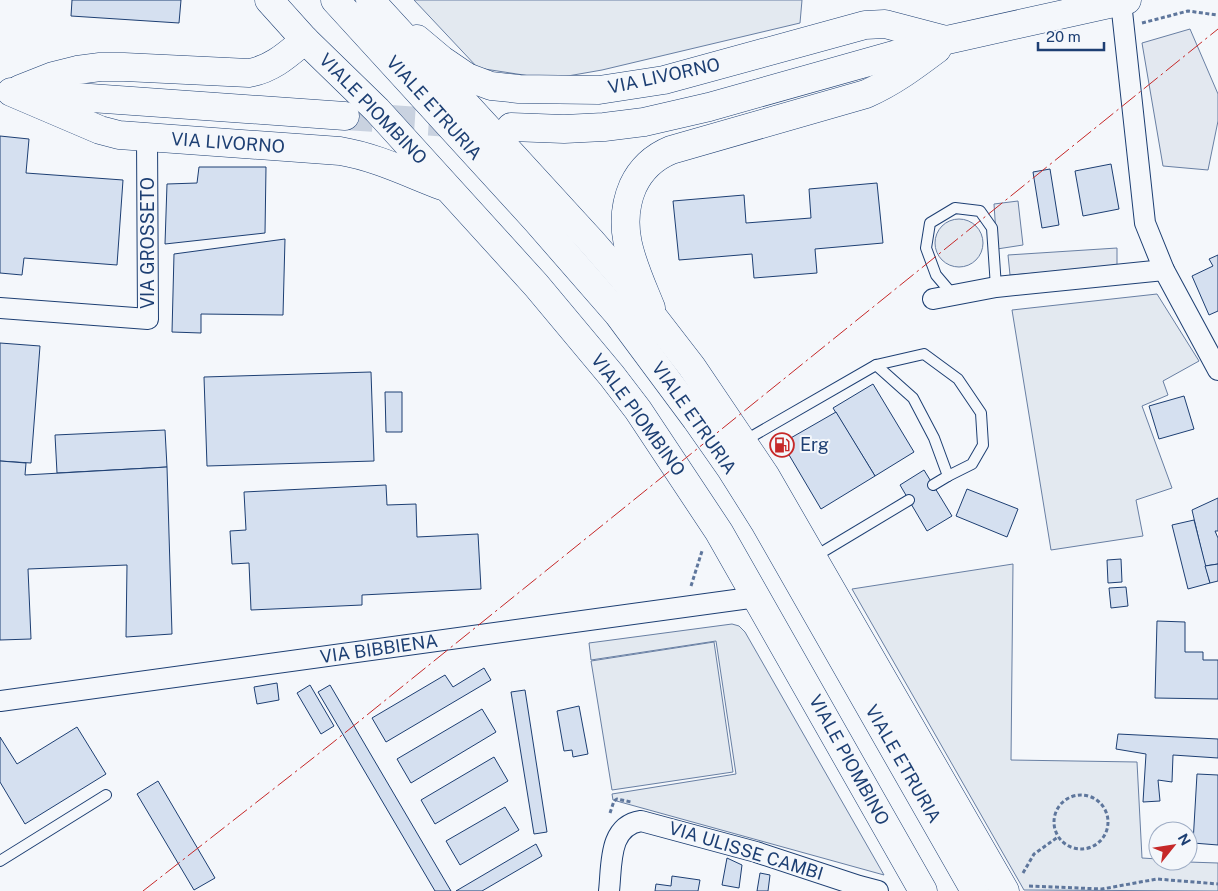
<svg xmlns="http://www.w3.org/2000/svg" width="1218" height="891" font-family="'Public Sans',sans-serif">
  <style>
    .green { fill: #e3e9f0; stroke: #687fa3 }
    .parking { fill: #e3e8f0; stroke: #687fa3 }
    .building { fill: #d5e0f0; stroke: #1d3f73 }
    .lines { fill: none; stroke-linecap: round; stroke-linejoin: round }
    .secondary-tunnel { stroke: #c9d2e0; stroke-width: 28; stroke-dasharray: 28 14; stroke-linecap: butt }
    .lane-casing { stroke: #1d3f73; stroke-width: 12 }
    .street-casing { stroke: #1d3f73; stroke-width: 22 }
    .secondary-casing { stroke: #1d3f73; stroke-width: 29 }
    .primary-casing { stroke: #1d3f73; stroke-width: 29 }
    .path { stroke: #5e769c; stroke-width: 3; stroke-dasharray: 4 2.5; stroke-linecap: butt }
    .lane { stroke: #f4f7fb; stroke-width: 10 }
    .street { stroke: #f4f7fb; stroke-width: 20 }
    .secondary { stroke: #f4f7fb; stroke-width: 28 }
    .primary { stroke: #f4f7fb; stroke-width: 28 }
    .power { stroke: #c62828; stroke-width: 1; stroke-dasharray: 18 4 2.5 4; stroke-linecap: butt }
    .labels { text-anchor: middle; stroke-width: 4; stroke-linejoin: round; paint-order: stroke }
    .street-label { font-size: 18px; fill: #1d3f73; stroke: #f4f7fb }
    .poi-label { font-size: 18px; fill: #1d3f73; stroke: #f4f7fb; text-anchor: start }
  </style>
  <rect width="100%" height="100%" fill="#f4f7fb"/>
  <g class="green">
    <polygon points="414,0 802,0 800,23 602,70 562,77 543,78 478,68"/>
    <circle cx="959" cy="243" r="24"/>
    <polygon points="1157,294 1199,361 1163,381 1168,395 1142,406 1172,488 1136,500 1143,536 1051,550 1012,310"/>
    <polygon points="1013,564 1011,760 1137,762 1142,858 1158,859 1158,861 1218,863 1218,891 1024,890 852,589"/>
    <polygon points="732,624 739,626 745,632 884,875 613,800 612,794 736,774 716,641 591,660 589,643"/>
    <polygon points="714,642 733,772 612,790 591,661"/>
  </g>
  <g class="parking">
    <polygon points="1190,29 1218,94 1218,121 1208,170 1163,166 1142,43"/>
    <polygon points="1018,201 1023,245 997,249 994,204"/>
    <polygon points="1117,248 1117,267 1010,275 1008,255"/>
  </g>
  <g class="building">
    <polygon points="72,0 181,0 179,23 71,16"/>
    <polygon points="0,136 29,139 26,173 123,180 117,265 24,258 22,275 0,273"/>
    <polygon points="1111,164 1119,209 1083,216 1075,171"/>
    <polygon points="199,167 266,167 265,233 165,244 167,184 197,183"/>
    <polygon points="1050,169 1059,225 1042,228 1033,172"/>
    <polygon points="877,183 883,243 815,249 817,273 754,278 752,254 679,260 673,201 744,195 746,223 811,218 809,189"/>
    <polygon points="285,239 283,315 201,314 201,333 172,332 174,254"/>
    <polygon points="1218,255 1218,311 1209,315 1192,276 1213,266 1209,259"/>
    <polygon points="0,343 40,346 31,463 0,461"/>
    <polygon points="371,372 374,461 207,466 204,377"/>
    <polygon points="873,384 914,452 875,476 833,408"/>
    <polygon points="385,392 402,392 402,432 386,432"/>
    <polygon points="1184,396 1194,429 1159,439 1149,406"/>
    <polygon points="836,412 875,476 821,509 782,443"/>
    <polygon points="165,430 167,467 57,473 55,435"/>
    <polygon points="0,461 26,463 25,475 167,467 172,634 126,637 127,565 28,569 31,639 0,640"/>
    <polygon points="924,470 952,516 927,531 900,485"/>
    <polygon points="386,485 387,505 416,504 417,537 478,534 481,589 362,595 362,605 251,610 249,563 232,564 230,531 246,530 244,492"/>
    <polygon points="967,489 1018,509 1007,537 956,516"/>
    <polygon points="1218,498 1218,531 1215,531 1218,538 1218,564 1205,566 1192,510"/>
    <polygon points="1194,520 1210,583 1188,589 1172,525"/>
    <polygon points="1121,559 1122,582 1108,583 1107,560"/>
    <polygon points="1218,564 1218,581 1210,583 1205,566"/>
    <polygon points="1126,587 1128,606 1111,608 1109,588"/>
    <polygon points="1157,621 1185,622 1185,652 1203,652 1203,660 1218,660 1218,699 1155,698"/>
    <polygon points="484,668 491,680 386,742 372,718 445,675 453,687"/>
    <polygon points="277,683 279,700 257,704 254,687"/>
    <polygon points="310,685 334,726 321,734 297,693"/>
    <polygon points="330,685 451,891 435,891 318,692"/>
    <polygon points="525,690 547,832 534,834 511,692"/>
    <polygon points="579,706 588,754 573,757 572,750 564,751 557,711"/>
    <polygon points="482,709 496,732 411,783 397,759"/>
    <polygon points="77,727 106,774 25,824 0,782 0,737 17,764"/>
    <polygon points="1118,734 1218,739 1218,758 1173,755 1172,782 1158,780 1160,801 1143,802 1146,754 1116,749"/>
    <polygon points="494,757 508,781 435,824 421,800"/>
    <polygon points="1197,774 1218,775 1218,845 1193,843"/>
    <polygon points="158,781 215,878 194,890 137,794"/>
    <polygon points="505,807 519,830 460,865 446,841"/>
    <polygon points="536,844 542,856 482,891 456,891"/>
    <polygon points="727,858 742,865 739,888 722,885"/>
    <polygon points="760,873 770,875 768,891 757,891"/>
    <polygon points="672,876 700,880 698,891 655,891 656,884 671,886"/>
  </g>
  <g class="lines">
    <polyline class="secondary-tunnel" points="345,116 465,124"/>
    <g class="lane-casing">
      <g id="lane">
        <polyline points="953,295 936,275 926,248 930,223 955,208 980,211 992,228 996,287"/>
        <polyline points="876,365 924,354 958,379 981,413 983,445 972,464 948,476"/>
        <polyline points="744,441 876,365 913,398 934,438 948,476 933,485"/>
        <polyline points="814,557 909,500"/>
        <polyline points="0,861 106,795"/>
      </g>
    </g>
    <g class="street-casing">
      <g id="street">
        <polyline points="1121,2 1145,223 1164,270 1218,370"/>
        <polyline points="933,299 996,287 1164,270"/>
        <polyline points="0,308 148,319 147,137"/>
        <polyline points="0,701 757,597"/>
        <path d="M609,891C612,865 608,826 641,821L756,852L859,886L878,891"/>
      </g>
    </g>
    <g class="secondary-casing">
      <g id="secondary">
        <polyline points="269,0 305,40 377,110 536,285 612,376 638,410 719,532 923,891"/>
        <polyline points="417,39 442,60 467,77 491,86 519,89 599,90 664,80 865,25 885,24 946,40"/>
        <path d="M20,89L53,76L77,70L100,67H124L249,73C272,69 287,55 305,40"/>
        <path d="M11,92L100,130L119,135L340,151C376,157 408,173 442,186"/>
        <polyline points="34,94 345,116"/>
        <polyline points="511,127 564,129 604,127 644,122 709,107 947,40 1127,0"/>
        <path d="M651,308C635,268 614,229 633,186C641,169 654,157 671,150L866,94C893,82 913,67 937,49"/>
      </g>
    </g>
    <g class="primary-casing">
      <g id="primary">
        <polyline points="335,0 536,220 618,314 696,419 731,469 765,523 975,891"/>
        <polyline points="370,0 591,241 624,279 692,367 765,475 1005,891"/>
      </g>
    </g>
    <g class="path">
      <polyline points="1142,23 1188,11 1217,15"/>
      <polyline points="691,586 702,551"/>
      <circle cx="1081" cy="822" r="27"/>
      <polyline points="610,813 614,801 617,799 631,802"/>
      <polyline points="1023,873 1034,854 1058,837"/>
      <polyline points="1029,886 1102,889 1157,879 1218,884"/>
    </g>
    <use href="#lane" class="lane"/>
    <use href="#street" class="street"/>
    <use href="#secondary" class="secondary"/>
    <use href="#primary" class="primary"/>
    <polyline class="power" points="143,891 331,744 1218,29"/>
  </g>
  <defs>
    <g id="fuel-ring" transform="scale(1.25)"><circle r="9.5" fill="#f4f7fb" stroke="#c62828" stroke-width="1.5"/><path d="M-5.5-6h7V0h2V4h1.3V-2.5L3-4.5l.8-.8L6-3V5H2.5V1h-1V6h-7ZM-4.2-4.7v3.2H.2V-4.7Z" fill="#c62828"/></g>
  </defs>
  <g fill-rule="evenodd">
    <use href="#fuel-ring" x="782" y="445"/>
  </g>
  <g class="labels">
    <g class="street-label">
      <text transform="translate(664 76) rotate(-12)" y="6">VIA LIVORNO</text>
      <text transform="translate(434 108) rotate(48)" y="6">VIALE ETRURIA</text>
      <text transform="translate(373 109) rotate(46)" y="6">VIALE PIOMBINO</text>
      <text transform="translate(228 143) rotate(4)" y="6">VIA LIVORNO</text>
      <text transform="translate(148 243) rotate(-90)" y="6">VIA GROSSETO</text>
      <text transform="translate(638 415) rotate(54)" y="6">VIALE PIOMBINO</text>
      <text transform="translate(694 418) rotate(55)" y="6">VIALE ETRURIA</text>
      <text transform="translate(379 649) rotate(-8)" y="6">VIA BIBBIENA</text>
      <text transform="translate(849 760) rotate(61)" y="6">VIALE PIOMBINO</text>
      <text transform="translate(903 764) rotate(60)" y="6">VIALE ETRURIA</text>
      <text transform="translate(746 851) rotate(17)" y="6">VIA ULISSE CAMBI</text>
    </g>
    <g class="poi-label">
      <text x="800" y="451">Erg</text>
    </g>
  </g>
  <g transform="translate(1173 846) rotate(60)"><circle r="24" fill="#f4f7fb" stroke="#9eadc5"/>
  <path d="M0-4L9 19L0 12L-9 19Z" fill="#c62828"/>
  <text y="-8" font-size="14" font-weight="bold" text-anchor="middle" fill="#1d3f73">N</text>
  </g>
  <path d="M1038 42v8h66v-8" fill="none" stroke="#1d3f73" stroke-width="2.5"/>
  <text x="1046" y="42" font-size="15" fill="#1d3f73" stroke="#f4f7fb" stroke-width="4" paint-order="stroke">20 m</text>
</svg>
